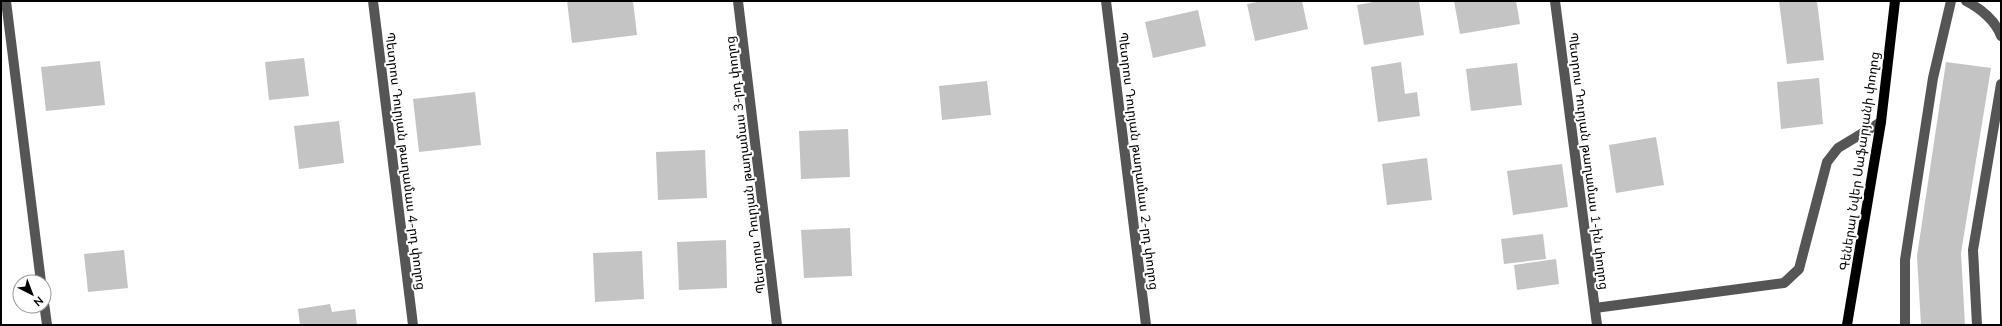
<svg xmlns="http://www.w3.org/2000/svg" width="2002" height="326" font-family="'Nunito Sans','Noto Sans Armenian',sans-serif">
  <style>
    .building { fill: #c4c4c4 }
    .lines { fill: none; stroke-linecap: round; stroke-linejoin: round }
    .minor { stroke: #555; stroke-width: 10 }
    .major { stroke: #000; stroke-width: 10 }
    .labels { text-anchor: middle; stroke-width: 4; stroke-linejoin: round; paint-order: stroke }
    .street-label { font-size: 13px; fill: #000; stroke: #fff }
  </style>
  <rect width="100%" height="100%" fill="#fff"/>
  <g class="building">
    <polygon points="567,1 633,1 637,35 572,43"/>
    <polygon points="1262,1 1302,1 1308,29 1255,41 1247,4"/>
    <polygon points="1379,1 1419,1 1424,35 1364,45 1357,5"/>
    <polygon points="1454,1 1516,1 1520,24 1460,34"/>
    <polygon points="1779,1 1817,1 1824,60 1787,64"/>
    <polygon points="1198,10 1206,46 1153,58 1145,22"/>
    <polygon points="304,58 309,96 269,100 265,62"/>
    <polygon points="100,61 105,105 46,111 41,67"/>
    <polygon points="1401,62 1405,94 1417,92 1420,116 1378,122 1371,67"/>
    <polygon points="1946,62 1991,68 1961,253 1965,325 1921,325 1917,256"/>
    <polygon points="1517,63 1522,105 1471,111 1466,69"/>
    <polygon points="1819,78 1823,124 1781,129 1777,82"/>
    <polygon points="987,81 991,115 942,120 939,86"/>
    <polygon points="475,92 481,145 419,152 413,99"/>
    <polygon points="339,121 344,163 299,169 294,126"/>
    <polygon points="848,129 850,177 801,179 799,131"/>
    <polygon points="1656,137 1664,185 1616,193 1609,145"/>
    <polygon points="705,150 707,198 658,200 656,152"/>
    <polygon points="1427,158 1432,200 1387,205 1382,164"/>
    <polygon points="1562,164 1568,207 1513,215 1507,171"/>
    <polygon points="850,228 852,276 804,278 801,230"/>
    <polygon points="1543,234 1546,259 1504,264 1501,239"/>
    <polygon points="726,240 727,288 679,290 677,242"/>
    <polygon points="124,250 128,288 88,292 84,254"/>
    <polygon points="642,251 644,299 595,302 593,253"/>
    <polygon points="1556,259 1559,284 1517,290 1514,265"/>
    <polygon points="330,304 332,312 355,309 357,325 300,325 298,309"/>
  </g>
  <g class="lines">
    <g class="minor">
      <polyline points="6,1 41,282"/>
      <polyline points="373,1 413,325"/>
      <polyline points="738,1 777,325"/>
      <polyline points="1106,1 1146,325"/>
      <polyline points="1555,1 1597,325"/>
      <path d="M1966,1C1980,8 1996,21 2001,36"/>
      <polyline points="44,303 47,325"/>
      <polyline points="1595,308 1784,283 1799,269 1827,162 1838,148 1881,122"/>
      <polyline points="1905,325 1905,260 1933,78 1951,1"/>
      <polyline points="1977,325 1973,250 2001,84"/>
    </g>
    <polyline class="major" points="1847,325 1881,122 1895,1"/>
  </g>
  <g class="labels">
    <g class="street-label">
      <text transform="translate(406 161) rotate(83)" y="5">Պետրոս Դուրյան թաղամաս 4-րդ փողոց</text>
      <text transform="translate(1139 161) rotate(83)" y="5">Պետրոս Դուրյան թաղամաս 2-րդ փողոց</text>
      <text transform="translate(1589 161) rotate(83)" y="5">Պետրոս Դուրյան թաղամաս 1-ին փողոց</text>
      <text transform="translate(1859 161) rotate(-82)" y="5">Գեներալ Նվեր Սաֆարյանի փողոց</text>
      <text transform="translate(745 165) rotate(-97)" y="5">Պետրոս Դուրյան թաղամաս 3-րդ փողոց</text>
    </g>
  </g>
  <rect width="2002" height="326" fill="none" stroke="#000000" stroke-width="4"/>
  <g transform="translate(32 294) rotate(138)"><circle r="19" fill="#ffffff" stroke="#999999"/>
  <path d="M0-3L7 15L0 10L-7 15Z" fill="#000000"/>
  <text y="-6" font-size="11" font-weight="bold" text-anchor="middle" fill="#000000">N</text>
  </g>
</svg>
